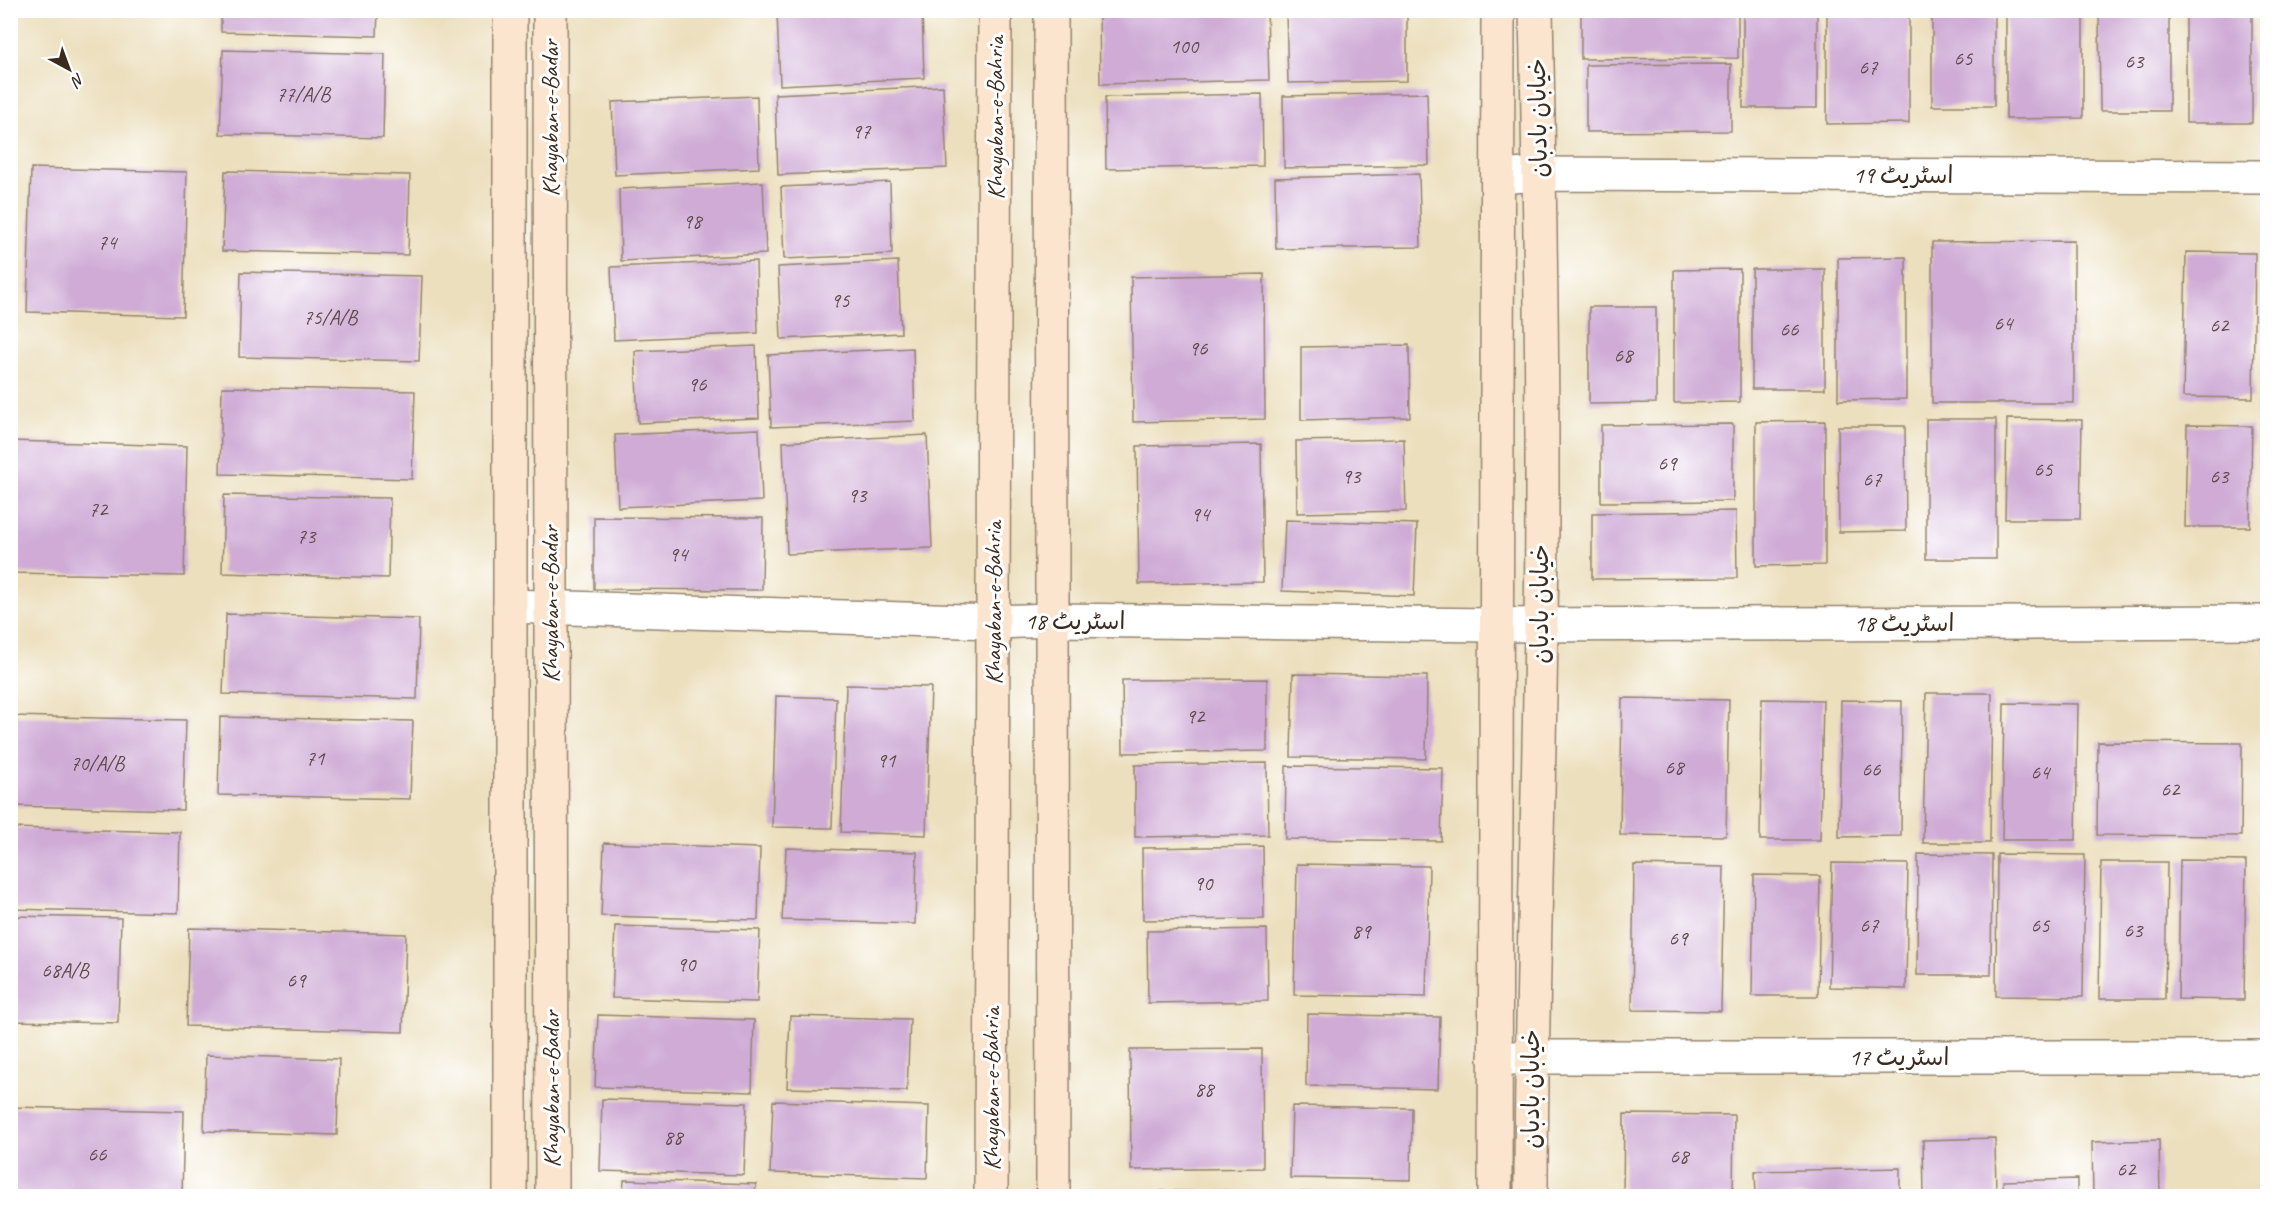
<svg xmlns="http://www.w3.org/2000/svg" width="2278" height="1207" font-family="Caveat,'Playpen Sans Arabic',sans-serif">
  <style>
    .building { fill: #cfabd6 }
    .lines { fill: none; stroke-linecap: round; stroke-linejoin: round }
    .street-casing { stroke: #94846e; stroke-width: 36 }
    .secondary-casing { stroke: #94846e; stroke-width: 36 }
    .street { stroke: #fff; stroke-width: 33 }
    .secondary { stroke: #fbe5cf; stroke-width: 33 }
    .labels { text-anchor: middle; stroke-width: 6; stroke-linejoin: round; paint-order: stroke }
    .number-label { font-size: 21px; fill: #604a4c }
    .street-label { font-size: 24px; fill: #3b2a1e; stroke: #fff }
  </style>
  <rect width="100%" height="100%" fill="#fff"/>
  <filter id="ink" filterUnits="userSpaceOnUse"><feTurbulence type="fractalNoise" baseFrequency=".0167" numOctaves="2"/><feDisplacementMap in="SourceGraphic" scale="12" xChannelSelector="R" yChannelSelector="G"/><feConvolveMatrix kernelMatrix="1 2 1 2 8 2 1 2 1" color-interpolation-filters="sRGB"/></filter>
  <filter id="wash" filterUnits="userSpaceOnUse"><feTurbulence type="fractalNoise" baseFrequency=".008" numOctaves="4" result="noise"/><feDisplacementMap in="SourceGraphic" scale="24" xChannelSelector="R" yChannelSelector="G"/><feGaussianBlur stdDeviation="1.35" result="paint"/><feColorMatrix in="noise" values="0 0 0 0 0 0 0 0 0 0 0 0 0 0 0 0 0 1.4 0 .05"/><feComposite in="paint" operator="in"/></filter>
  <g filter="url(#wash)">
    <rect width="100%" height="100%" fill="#ecdfbd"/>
    <g id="blocks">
      <g class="building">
        <polygon points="221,10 378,10 377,36 221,32"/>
        <polygon points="831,10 922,10 924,78 780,85 777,13"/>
        <polygon points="1267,10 1269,80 1100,84 1099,11"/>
        <polygon points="1407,10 1407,81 1288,83 1286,11"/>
        <polygon points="1581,10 1738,10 1738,58 1581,59"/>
        <rect x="1743" y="10" width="74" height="98"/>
        <polygon points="1827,10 1909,10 1909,123 1827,124"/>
        <rect x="1932" y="10" width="62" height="96"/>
        <polygon points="2006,10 2083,10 2083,118 2006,119"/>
        <polygon points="2099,10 2169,10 2169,111 2100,111"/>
        <rect x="2186" y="10" width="66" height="113"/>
        <polygon points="223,50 385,54 383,138 220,134"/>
        <polygon points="1731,64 1731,131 1586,132 1586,65"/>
        <polygon points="943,86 947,168 778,175 775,94"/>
        <polygon points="1427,93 1429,165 1284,168 1283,96"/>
        <polygon points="1262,94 1263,166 1106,169 1105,97"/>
        <polygon points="757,96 759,168 615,175 612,102"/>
        <polygon points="31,168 187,172 183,316 27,312"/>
        <polygon points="225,171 410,175 408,255 222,251"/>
        <polygon points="1419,174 1421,247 1276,249 1275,178"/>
        <polygon points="763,182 766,254 621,261 619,189"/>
        <polygon points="890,182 892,254 784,259 781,187"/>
        <polygon points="2074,241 2074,403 1932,403 1932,242"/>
        <polygon points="2186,252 2255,253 2253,398 2183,397"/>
        <polygon points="1906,257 1906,399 1838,400 1838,258"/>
        <polygon points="756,261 758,333 614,340 611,267"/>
        <polygon points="898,261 901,333 781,339 778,267"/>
        <polygon points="1740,269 1740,402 1674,403 1674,270"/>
        <rect x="1752" y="269" width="73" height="120"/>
        <polygon points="241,272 422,276 419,361 239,357"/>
        <polygon points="1264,274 1265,419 1133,422 1131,277"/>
        <polygon points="1589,307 1656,307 1656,403 1589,404"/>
        <polygon points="1409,345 1410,417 1301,420 1301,347"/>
        <polygon points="756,346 759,418 638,423 635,351"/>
        <polygon points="913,348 915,421 771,427 768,355"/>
        <polygon points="222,387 415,391 412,479 220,474"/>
        <rect x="1926" y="419" width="70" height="140"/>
        <polygon points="2007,419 2082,420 2080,519 2005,519"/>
        <polygon points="1825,421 1825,565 1756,566 1756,422"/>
        <polygon points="1733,424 1733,501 1601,502 1601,425"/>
        <polygon points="2187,425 2252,426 2250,527 2185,527"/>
        <polygon points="1838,426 1905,426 1906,531 1839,532"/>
        <polygon points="759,429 762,501 618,507 615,435"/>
        <polygon points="927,435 932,548 787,554 783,442"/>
        <polygon points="1404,439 1406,511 1297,513 1296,441"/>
        <polygon points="10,441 187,446 184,576 10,573"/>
        <polygon points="1261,444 1263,582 1139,584 1137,446"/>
        <polygon points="224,495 390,498 388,578 222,573"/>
        <polygon points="1736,511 1737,578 1592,579 1592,513"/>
        <polygon points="594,517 763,518 762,590 594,589"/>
        <polygon points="1285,520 1417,524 1414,596 1282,591"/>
        <polygon points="226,614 419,619 417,699 223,694"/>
        <polygon points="1293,674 1427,676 1426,759 1291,757"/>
        <polygon points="1267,679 1267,751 1123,753 1122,680"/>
        <polygon points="846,685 931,687 926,835 841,832"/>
        <polygon points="1926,693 1992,693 1990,843 1923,843"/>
        <polygon points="776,696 836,698 832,828 772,827"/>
        <polygon points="1622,698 1729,700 1726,836 1620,835"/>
        <polygon points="1762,699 1823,700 1820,840 1760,840"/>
        <polygon points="1841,700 1902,701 1901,836 1839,837"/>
        <polygon points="2004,703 2078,704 2076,840 2002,840"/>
        <polygon points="10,716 186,720 183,810 10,806"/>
        <polygon points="220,717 413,721 410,799 218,795"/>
        <polygon points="2098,742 2242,743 2241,836 2097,835"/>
        <polygon points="1267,763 1268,835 1135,837 1135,765"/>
        <polygon points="1286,766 1443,768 1441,841 1285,839"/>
        <polygon points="10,828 180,832 178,913 10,909"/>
        <polygon points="604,843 760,848 758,920 601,916"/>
        <polygon points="1263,846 1264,919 1143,920 1142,848"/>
        <polygon points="786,848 917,852 915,924 782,920"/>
        <polygon points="1918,854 1992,855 1991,975 1917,975"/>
        <polygon points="1997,854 2085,855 2083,997 1996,996"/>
        <polygon points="2180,860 2246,861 2244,1000 2178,999"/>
        <polygon points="2101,862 2167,862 2165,999 2099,999"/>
        <polygon points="1832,863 1908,864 1906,989 1829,987"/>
        <polygon points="1297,864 1429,866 1426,997 1294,995"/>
        <polygon points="1634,865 1724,867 1721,1011 1632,1010"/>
        <polygon points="1754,875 1820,876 1818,996 1752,996"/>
        <polygon points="10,916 121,918 118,1023 10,1021"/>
        <polygon points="615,926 760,930 757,1002 612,998"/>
        <polygon points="189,928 406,934 403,1032 186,1026"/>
        <polygon points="1267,929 1268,1001 1148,1003 1147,931"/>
        <polygon points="1307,1014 1440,1017 1438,1089 1306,1086"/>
        <polygon points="598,1015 754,1020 752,1092 595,1087"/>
        <polygon points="790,1016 910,1019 907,1091 787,1088"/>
        <polygon points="1262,1049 1263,1168 1131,1170 1130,1050"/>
        <polygon points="206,1055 339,1059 337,1135 204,1131"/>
        <polygon points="602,1099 747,1103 744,1175 600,1171"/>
        <polygon points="773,1101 929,1106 927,1178 770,1173"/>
        <polygon points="1292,1106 1412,1108 1411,1180 1290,1178"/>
        <polygon points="10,1107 184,1111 182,1196 10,1196"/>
        <polygon points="1624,1114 1734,1115 1733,1196 1623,1196"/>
        <polygon points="1995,1138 1996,1196 1924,1196 1923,1140"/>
        <polygon points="2159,1140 2160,1196 2093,1196 2092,1142"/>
        <polygon points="1900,1168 1900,1196 1756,1196 1755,1171"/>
        <polygon points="2077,1179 2077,1196 2003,1196 2003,1181"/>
        <polygon points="624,1180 756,1184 755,1196 623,1196"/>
        <polygon points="1161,1191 1269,1192 1269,1196 1161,1196"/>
        <polygon points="1292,1192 1400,1194 1400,1196 1292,1196"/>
      </g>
    </g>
  </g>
  <g filter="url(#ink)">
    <use href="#blocks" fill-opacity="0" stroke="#94846e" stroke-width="1.5"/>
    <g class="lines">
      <g class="street-casing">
        <g id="street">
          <polyline points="1498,177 1539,174 2268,177"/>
          <polyline points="510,606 993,622 1051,620 1496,625 2268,622"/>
          <polyline points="1495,1059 1531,1057 2268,1057"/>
        </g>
      </g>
      <g class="secondary-casing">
        <g id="secondary">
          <polyline points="550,10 552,1196"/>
          <polyline points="1051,10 1053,1196"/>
          <polyline points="510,1196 510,10"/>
          <polyline points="991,1196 995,10"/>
          <polyline points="1495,1196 1498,10"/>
          <path d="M1531,1196C1531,1006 1539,815 1541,624C1544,420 1540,215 1536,10"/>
        </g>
      </g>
      <use href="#street" class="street"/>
      <use href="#secondary" class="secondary"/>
    </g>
  </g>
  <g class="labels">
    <g class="number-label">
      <text x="1184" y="53">100</text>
      <text x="1963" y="65">65</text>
      <text x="2134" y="68">63</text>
      <text x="1868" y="74">67</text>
      <text x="303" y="101">77/A/B</text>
      <text x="861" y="138">97</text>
      <text x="692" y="228">98</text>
      <text x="107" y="249">74</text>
      <text x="840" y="307">95</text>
      <text x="330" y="324">75/A/B</text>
      <text x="2003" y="330">64</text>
      <text x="2219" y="332">62</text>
      <text x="1789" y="336">66</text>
      <text x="1198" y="355">96</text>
      <text x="1623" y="362">68</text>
      <text x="697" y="391">96</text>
      <text x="1667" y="470">69</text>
      <text x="2043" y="476">65</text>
      <text x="1351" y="483">93</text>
      <text x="2219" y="483">63</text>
      <text x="1872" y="486">67</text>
      <text x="857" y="502">93</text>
      <text x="98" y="516">72</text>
      <text x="1200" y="521">94</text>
      <text x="306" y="543">73</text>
      <text x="678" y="561">94</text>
      <text x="1195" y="723">92</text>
      <text x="315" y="765">71</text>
      <text x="886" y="767">91</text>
      <text x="97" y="770">70/A/B</text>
      <text x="1674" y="774">68</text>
      <text x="1871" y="776">66</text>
      <text x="2040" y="779">64</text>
      <text x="2170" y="796">62</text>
      <text x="1203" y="890">90</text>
      <text x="1869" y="932">67</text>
      <text x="2040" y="932">65</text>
      <text x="2133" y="937">63</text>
      <text x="1361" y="938">89</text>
      <text x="1678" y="945">69</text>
      <text x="686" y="971">90</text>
      <text x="65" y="977">68A/B</text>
      <text x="296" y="987">69</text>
      <text x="1204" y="1096">88</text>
      <text x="673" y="1144">88</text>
      <text x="97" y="1161">66</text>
      <text x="1679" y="1163">68</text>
      <text x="2126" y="1176">62</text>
    </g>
    <g class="street-label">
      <text transform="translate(550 118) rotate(-90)" y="8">Khayaban-e-Badar</text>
      <text transform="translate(995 118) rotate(-90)" y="8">Khayaban-e-Bahria</text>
      <text transform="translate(1538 118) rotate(-91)" y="8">خیابان بادبان</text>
      <text x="1903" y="183">اسٹریٹ 19</text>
      <text transform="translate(993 603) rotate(-90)" y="8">Khayaban-e-Bahria</text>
      <text transform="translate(550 604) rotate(-90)" y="8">Khayaban-e-Badar</text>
      <text transform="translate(1540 604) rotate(-90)" y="8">خیابان بادبان</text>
      <text x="1075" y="629">اسٹریٹ 18</text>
      <text x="1904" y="631">اسٹریٹ 18</text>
      <text x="1899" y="1065">اسٹریٹ 17</text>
      <text transform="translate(551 1089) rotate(-90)" y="8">Khayaban-e-Badar</text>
      <text transform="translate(991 1089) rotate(-90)" y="8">Khayaban-e-Bahria</text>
      <text transform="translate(1531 1089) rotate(-90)" y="8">خیابان بادبان</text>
    </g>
  </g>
  <rect width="2278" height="1207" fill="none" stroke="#fff" stroke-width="36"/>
  <g transform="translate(69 69) rotate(139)" stroke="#ffffff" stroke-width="4.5" paint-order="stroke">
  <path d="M0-4.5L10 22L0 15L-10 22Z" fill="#3b2a1e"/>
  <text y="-9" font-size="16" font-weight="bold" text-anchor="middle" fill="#3b2a1e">N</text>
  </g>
</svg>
